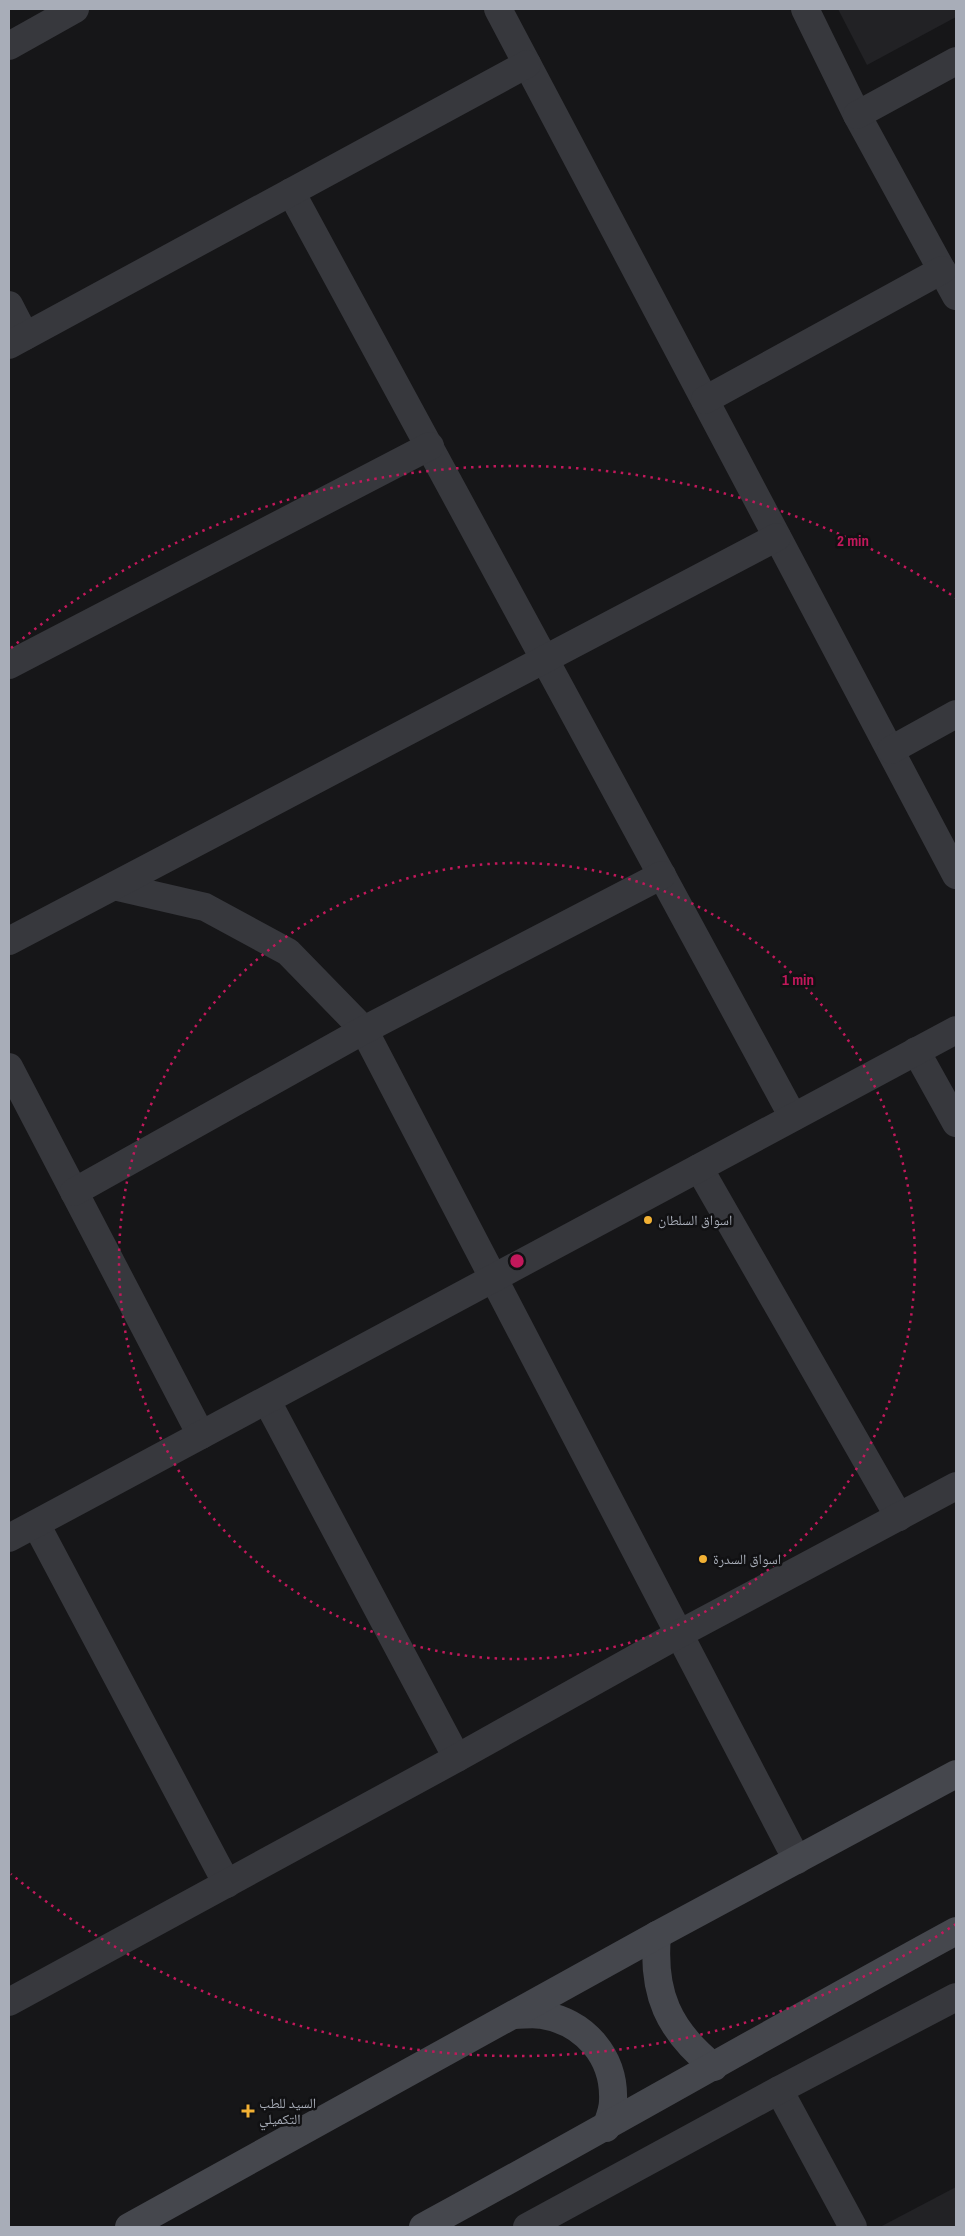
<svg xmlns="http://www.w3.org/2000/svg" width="965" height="2236" font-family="'Archivo Narrow','Noto Naskh Arabic',sans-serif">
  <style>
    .built { fill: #222225 }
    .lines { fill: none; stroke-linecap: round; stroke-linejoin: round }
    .street { stroke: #37383d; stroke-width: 28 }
    .secondary { stroke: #45474d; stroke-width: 28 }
    .ring { fill: none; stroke: #c2185b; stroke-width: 2.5; stroke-dasharray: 2.5 5 }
    .poi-dot { fill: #f2b134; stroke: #111113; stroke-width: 2 }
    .labels { text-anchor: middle; stroke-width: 5; stroke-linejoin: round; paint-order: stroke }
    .poi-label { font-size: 14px; fill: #a8adb8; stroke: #111113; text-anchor: start }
    .centre { fill: #c2185b; stroke: #111113; stroke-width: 2.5 }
    .ring-label { font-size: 15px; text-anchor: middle; font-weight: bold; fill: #c2185b; stroke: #111113; stroke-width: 5; stroke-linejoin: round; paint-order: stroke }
  </style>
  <rect width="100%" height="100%" fill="#161618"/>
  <g class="built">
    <polygon points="838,9 956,9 956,17 867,65"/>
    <polygon points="956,2187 956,2227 880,2227"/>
  </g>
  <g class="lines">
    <g class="street">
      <polyline points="498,9 956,875"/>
      <polyline points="805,9 857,115 956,296"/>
      <polyline points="9,46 75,9"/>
      <polyline points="857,115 956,61"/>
      <polyline points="291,192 793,1117"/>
      <polyline points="9,305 25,336"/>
      <polyline points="9,345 527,64"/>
      <polyline points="705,400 942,270"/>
      <polyline points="9,665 430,446"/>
      <polyline points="891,750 956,714"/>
      <polyline points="114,886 205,907 288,952 364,1030 797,1860"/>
      <polyline points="9,941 777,537"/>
      <polyline points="916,1051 956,1123"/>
      <polyline points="9,1067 201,1435"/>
      <polyline points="699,1168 899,1517"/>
      <polyline points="74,1192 364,1030 662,875"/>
      <polyline points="267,1401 457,1758"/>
      <polyline points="36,1524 227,1884"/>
      <polyline points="9,1538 956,1030"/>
      <polyline points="9,2002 457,1758 679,1634 956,1486"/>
      <polyline points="779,2090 853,2227"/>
      <polyline points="527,2227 779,2090 956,1997"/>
    </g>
    <g class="secondary">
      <path d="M657,1935C652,1993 668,2030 714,2067"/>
      <path d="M515,2015C523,2015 533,2013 542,2015C585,2022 615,2057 613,2101C613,2110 609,2119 606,2128"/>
      <polyline points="129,2227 657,1935 956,1774"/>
      <path d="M423,2227C602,2130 778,2028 956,1931"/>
    </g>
  </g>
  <g class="ring">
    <circle cx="517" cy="1261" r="398"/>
    <path d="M956 1924A795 795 0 0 1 11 1874M11 648A795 795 0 0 1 956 598"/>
  </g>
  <g class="poi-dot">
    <circle cx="648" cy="1220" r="5"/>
    <circle cx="703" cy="1559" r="5"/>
    <path d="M245.5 2103.5h5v5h5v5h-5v5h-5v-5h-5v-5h5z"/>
  </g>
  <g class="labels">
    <g class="poi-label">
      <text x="658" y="1225">اسواق السلطان</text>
      <text x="713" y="1564">اسواق السدرة</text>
      <text x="259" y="2108">السيد للطب<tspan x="259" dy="16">التكميلي</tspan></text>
    </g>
  </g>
  <circle cx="517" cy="1261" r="8" class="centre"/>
  <g class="ring-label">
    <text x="853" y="546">2 min</text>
    <text x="798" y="985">1 min</text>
  </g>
  <rect width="965" height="2236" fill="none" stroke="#a8adb8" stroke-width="20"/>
</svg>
